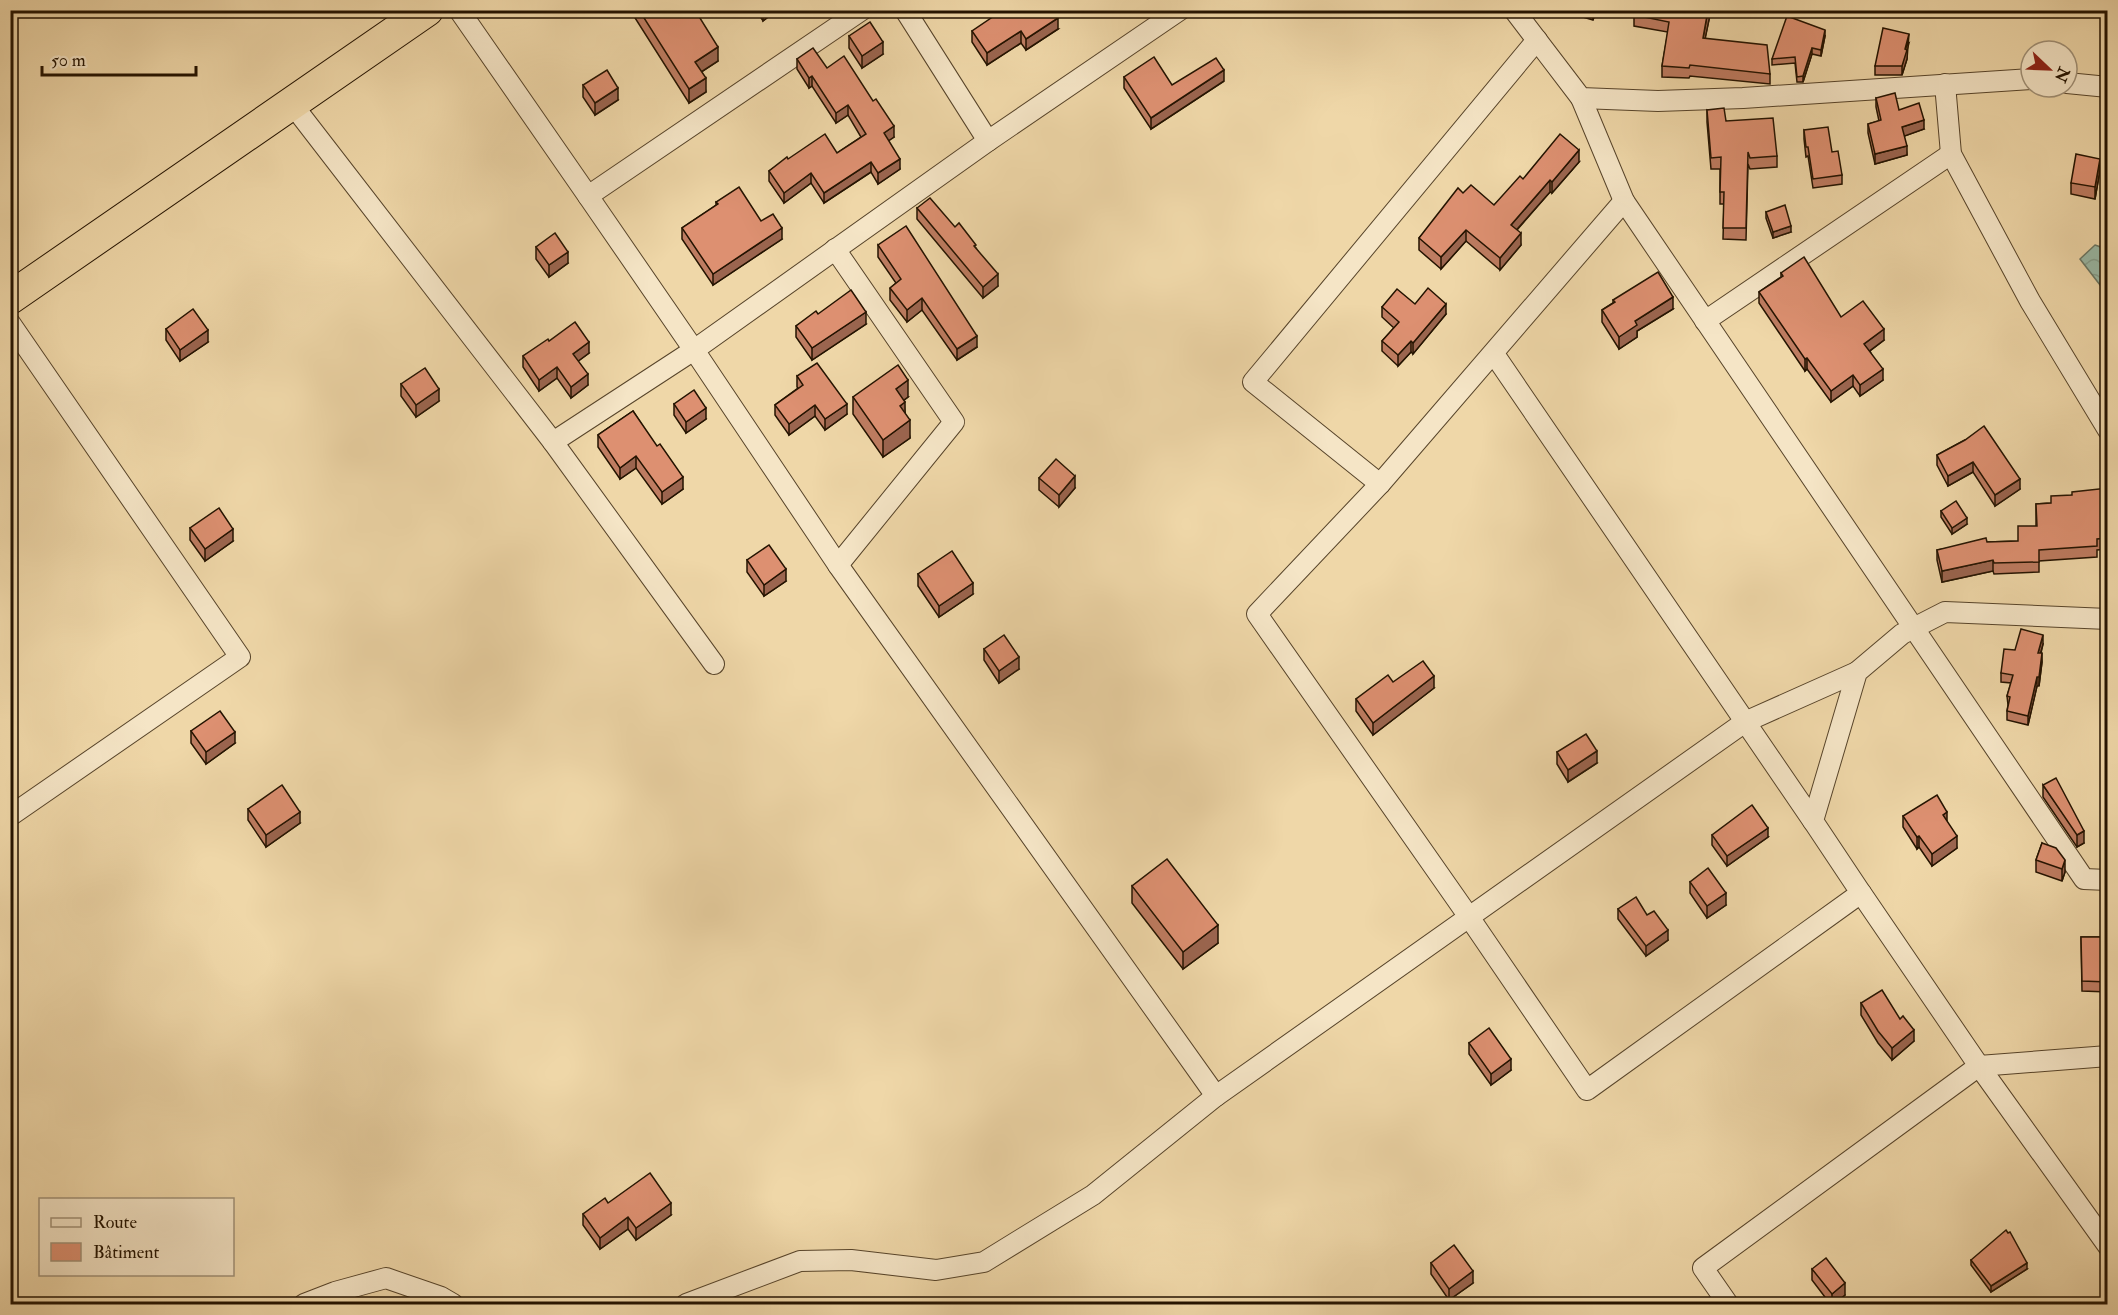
<svg xmlns="http://www.w3.org/2000/svg" width="2118" height="1315" font-family="'IM FELL Double Pica',serif">
  <style>
    .water { fill: url(#water-waves); stroke: #6b7764; stroke-width: 1.5 }
    .lines { fill: none; stroke-linecap: round; stroke-linejoin: round }
    .minor-casing { stroke: #57442a; stroke-width: 22 }
    .trunk-casing { stroke: #241300; stroke-width: 34 }
    .minor { stroke: #f5e5c6; stroke-width: 20 }
    .trunk { stroke: #efd7a8; stroke-width: 32 }
    .wall { fill: #be7c61; stroke: #241300; stroke-width: 1.5 }
    .shaded-wall { fill: #9b654f; stroke: #241300; stroke-width: 1.5 }
    .building { fill: #dd9071; stroke: #241300; stroke-width: 1.5 }
  </style>
  <defs>
    <pattern id="water-waves" width="16" height="10" patternUnits="userSpaceOnUse" patternTransform="scale(1.5)"><rect width="16" height="10" fill="#9abaa7"/><path d="M0 5q4-4 8 0t8 0" fill="none" stroke="#859f8e"/></pattern>
  </defs>
  <rect width="100%" height="100%" fill="#efd7a8"/>
  <filter id="stains"><feTurbulence type="fractalNoise" baseFrequency=".00333" numOctaves="4"/><feColorMatrix values="0 0 0 0 .2 0 0 0 0 .09 0 0 0 0 .02 0 0 0 .5 -.17"/></filter>
  <radialGradient id="worn" r=".72"><stop offset=".6" stop-color="#630" stop-opacity="0"/><stop offset="1" stop-color="#630" stop-opacity=".3"/></radialGradient>
  <polygon class="water" points="2095,245 2107,249 2107,294 2080,259"/>
  <g class="lines">
    <g class="minor-casing">
      <g id="minor">
        <polyline points="459,10 588,196 862,10"/>
        <polyline points="905,10 988,141"/>
        <polyline points="1514,10 1581,98 1658,101 1743,98 2031,79"/>
        <polyline points="2067,83 2108,87"/>
        <polyline points="1945,84 1951,154 2030,301 2108,430"/>
        <polyline points="1581,98 1624,201 2084,879 2108,880"/>
        <polyline points="292,104 553,442 714,664"/>
        <polyline points="588,196 694,350 838,565 1216,1096"/>
        <polyline points="1624,201 1380,484 1257,614 1469,917 1587,1090 1861,893 1813,821 1857,672 1902,634 1945,612 2108,619"/>
        <polyline points="835,249 954,422 838,565"/>
        <polyline points="1705,321 1951,154"/>
        <polyline points="10,323 240,657 10,816"/>
        <polyline points="1494,354 1813,821"/>
        <polyline points="553,442 694,350 988,141 1180,10"/>
        <polyline points="1380,484 1253,382 1537,40"/>
        <polyline points="1861,893 1979,1066 2108,1246"/>
        <polyline points="304,1304 335,1292 386,1278 441,1297 453,1304"/>
        <polyline points="686,1304 800,1261 851,1260 936,1270 984,1262 1093,1195 1216,1096 1745,722 1857,672"/>
        <polyline points="1728,1304 1703,1268 1979,1066 2108,1056"/>
      </g>
    </g>
    <g class="trunk-casing">
      <polyline id="trunk" points="10,298 427,10"/>
    </g>
    <use href="#minor" class="minor"/>
    <use href="#trunk" class="trunk"/>
  </g>
  <g class="wall">
    <polygon points="630,10 695,10 718,61 701,72 706,92 689,103"/>
    <polygon points="756,10 777,10 763,21"/>
    <polygon points="1576,10 1596,10 1593,20 1576,15"/>
    <polygon points="1711,10 1705,38 1770,74 1770,84 1690,76 1689,78 1662,77 1662,66 1668,32 1634,26 1634,15"/>
    <polygon points="1058,29 1026,50 1021,43 987,65 972,42 972,31"/>
    <polygon points="849,36 883,54 862,68 849,48"/>
    <polygon points="1825,36 1821,56 1812,54 1803,82 1797,82 1795,63 1772,65 1772,59"/>
    <polygon points="1909,43 1907,50 1907,59 1902,75 1875,75 1875,66"/>
    <polygon points="797,59 827,68 894,137 888,140 900,169 878,184 871,172 824,203 811,183 784,203 769,181 769,171 788,159 837,153 861,137 848,115 836,123 812,86 809,88 797,69"/>
    <polygon points="1124,77 1172,85 1224,81 1151,129 1124,88"/>
    <polygon points="583,85 618,100 595,115 583,97"/>
    <polygon points="1876,98 1899,110 1924,129 1904,136 1907,155 1875,164 1868,133 1868,124 1879,121 1876,107"/>
    <polygon points="1707,110 1726,121 1777,156 1777,167 1750,169 1748,164 1746,240 1723,239 1724,204 1720,204 1720,169 1711,169 1707,122"/>
    <polygon points="1804,130 1832,152 1842,175 1842,184 1813,188 1808,156 1806,157 1804,139"/>
    <polygon points="1579,162 1552,193 1550,192 1517,230 1521,245 1500,270 1466,241 1441,269 1419,250 1419,238 1463,193 1494,205 1523,179"/>
    <polygon points="2100,170 2095,199 2071,194 2071,183"/>
    <polygon points="716,202 782,239 713,285 682,239 682,228 716,205"/>
    <polygon points="917,208 955,227 976,248 998,286 983,298 917,219"/>
    <polygon points="1766,212 1791,232 1773,238 1766,218"/>
    <polygon points="878,245 977,347 957,360 922,310 907,322 890,300 890,288 896,283 878,257"/>
    <polygon points="536,247 568,263 549,277 536,259"/>
    <polygon points="1781,273 1841,317 1884,340 1870,351 1883,380 1860,396 1853,386 1831,402 1807,369 1805,371 1759,303 1759,292 1781,277"/>
    <polygon points="1613,300 1673,309 1637,331 1637,337 1619,349 1602,322 1602,310 1613,303"/>
    <polygon points="1415,304 1446,314 1413,354 1411,352 1398,366 1382,351 1382,341 1394,328 1382,317 1382,307"/>
    <polygon points="818,314 866,324 812,360 796,337 796,326"/>
    <polygon points="166,329 208,342 180,361 166,340"/>
    <polygon points="549,341 589,353 578,361 588,385 571,398 557,378 539,391 523,367 523,356"/>
    <polygon points="797,376 847,414 825,430 815,416 789,435 775,415 775,405 798,388 797,387"/>
    <polygon points="401,384 439,401 416,417 401,396"/>
    <polygon points="853,397 908,397 904,400 905,413 910,438 883,457 853,414"/>
    <polygon points="674,404 706,419 686,433 674,415"/>
    <polygon points="633,411 683,489 662,504 636,468 620,479 598,447 598,435"/>
    <polygon points="1965,440 2020,489 1995,506 1973,472 1948,486 1937,465 1937,455"/>
    <polygon points="1039,478 1075,488 1059,507 1039,490"/>
    <polygon points="2108,488 2108,549 2097,550 2097,557 2039,561 2039,572 1994,574 1993,571 1942,582 1937,560 1937,550 1987,542 2018,541 2036,526 2036,504 2051,503 2072,495"/>
    <polygon points="1941,511 1967,524 1952,534 1941,517"/>
    <polygon points="190,528 233,541 205,561 190,540"/>
    <polygon points="747,560 786,581 764,596 747,572"/>
    <polygon points="918,574 973,594 939,617 918,586"/>
    <polygon points="2043,644 2041,653 2042,662 2039,686 2037,686 2028,725 2007,720 2007,711 2008,705 2007,696 2011,683 2001,682 2001,673 2015,650"/>
    <polygon points="984,649 1019,669 999,683 984,660"/>
    <polygon points="1393,682 1434,688 1373,735 1356,711 1356,699"/>
    <polygon points="191,731 235,743 206,764 191,743"/>
    <polygon points="1557,752 1597,763 1568,782 1557,764"/>
    <polygon points="2043,785 2084,843 2077,847 2043,797"/>
    <polygon points="248,809 300,823 266,847 248,820"/>
    <polygon points="1903,816 1947,822 1957,848 1932,866 1919,847 1917,849 1903,827"/>
    <polygon points="1712,835 1768,837 1727,866 1712,845"/>
    <polygon points="2042,843 2065,872 2062,881 2036,872 2036,860"/>
    <polygon points="1690,882 1726,905 1707,918 1690,893"/>
    <polygon points="1132,886 1218,943 1183,969 1132,903"/>
    <polygon points="1618,909 1647,915 1668,940 1646,956 1618,919"/>
    <polygon points="2081,937 2108,937 2108,992 2082,991"/>
    <polygon points="1861,1003 1914,1041 1892,1060 1878,1043 1861,1015"/>
    <polygon points="1469,1043 1511,1070 1491,1085 1469,1054"/>
    <polygon points="608,1203 671,1215 636,1240 628,1229 600,1249 583,1225 583,1214"/>
    <polygon points="1971,1260 2027,1269 1991,1292 1971,1265"/>
    <polygon points="1431,1263 1473,1283 1449,1300 1431,1274"/>
    <polygon points="1812,1269 1845,1295 1833,1305 1831,1305 1812,1280"/>
  </g>
  <g class="shaded-wall">
    <polygon points="763,10 777,10 763,21"/>
    <polygon points="1593,10 1596,10 1593,20"/>
    <polygon points="1708,10 1711,10 1703,49 1703,38"/>
    <polygon points="1058,18 1058,29 1026,50 1026,39"/>
    <polygon points="1825,30 1825,36 1821,56 1821,50"/>
    <polygon points="1021,31 1021,43 987,65 987,53"/>
    <polygon points="1909,34 1907,59 1902,75 1902,66"/>
    <polygon points="883,42 883,54 862,68 862,56"/>
    <polygon points="718,47 718,61 695,76 695,62"/>
    <polygon points="1812,48 1812,54 1803,82 1803,76"/>
    <polygon points="1224,70 1224,81 1151,129 1151,118"/>
    <polygon points="812,76 812,86 809,88 809,78"/>
    <polygon points="706,78 706,92 689,103 689,89"/>
    <polygon points="618,88 618,100 595,115 595,103"/>
    <polygon points="848,105 848,115 836,123 836,113"/>
    <polygon points="1924,120 1924,129 1902,137 1902,127"/>
    <polygon points="894,126 894,137 884,144 884,133"/>
    <polygon points="1907,146 1907,155 1875,164 1875,154"/>
    <polygon points="1579,150 1579,162 1552,193 1552,182"/>
    <polygon points="900,159 900,169 878,184 878,173"/>
    <polygon points="2100,159 2100,170 2095,199 2095,187"/>
    <polygon points="871,162 871,172 824,203 824,193"/>
    <polygon points="811,173 811,183 784,203 784,193"/>
    <polygon points="1550,180 1550,192 1511,236 1511,225"/>
    <polygon points="1791,226 1791,232 1773,238 1773,232"/>
    <polygon points="782,228 782,239 713,285 713,274"/>
    <polygon points="1466,230 1466,241 1441,269 1441,257"/>
    <polygon points="1521,233 1521,245 1500,270 1500,258"/>
    <polygon points="568,252 568,263 549,277 549,265"/>
    <polygon points="998,274 998,286 983,298 983,287"/>
    <polygon points="1673,297 1673,309 1637,331 1637,337 1619,349 1619,337 1635,321"/>
    <polygon points="922,298 922,310 907,322 907,310"/>
    <polygon points="1446,304 1446,314 1413,354 1413,343"/>
    <polygon points="866,312 866,324 812,360 812,348"/>
    <polygon points="1884,329 1884,340 1864,355 1864,344"/>
    <polygon points="208,330 208,342 180,361 180,350"/>
    <polygon points="977,336 977,347 957,360 957,349"/>
    <polygon points="1411,341 1411,352 1398,366 1398,355"/>
    <polygon points="589,342 589,353 573,365 573,354"/>
    <polygon points="1807,358 1807,369 1805,371 1805,359"/>
    <polygon points="557,367 557,378 539,391 539,380"/>
    <polygon points="1883,369 1883,380 1860,396 1860,385"/>
    <polygon points="588,374 588,385 571,398 571,387"/>
    <polygon points="1853,375 1853,386 1831,402 1831,391"/>
    <polygon points="908,380 908,397 896,406 896,389"/>
    <polygon points="439,389 439,401 416,417 416,405"/>
    <polygon points="905,402 905,420 900,406"/>
    <polygon points="847,404 847,414 825,430 825,419"/>
    <polygon points="815,405 815,416 789,435 789,424"/>
    <polygon points="706,408 706,419 686,433 686,422"/>
    <polygon points="910,420 910,438 883,457 883,440"/>
    <polygon points="636,456 636,468 620,479 620,468"/>
    <polygon points="1973,462 1973,472 1948,486 1948,476"/>
    <polygon points="1075,476 1075,488 1059,507 1059,495"/>
    <polygon points="683,477 683,489 662,504 662,492"/>
    <polygon points="2020,479 2020,489 1995,506 1995,495"/>
    <polygon points="1967,518 1967,524 1952,534 1952,528"/>
    <polygon points="233,529 233,541 205,561 205,549"/>
    <polygon points="1993,560 1993,571 1942,582 1942,571"/>
    <polygon points="786,569 786,581 764,596 764,585"/>
    <polygon points="973,583 973,594 939,617 939,606"/>
    <polygon points="2043,635 2043,644 2038,662 2038,653"/>
    <polygon points="2042,653 2042,662 2039,686 2039,677"/>
    <polygon points="1019,657 1019,669 999,683 999,671"/>
    <polygon points="1434,676 1434,688 1373,735 1373,723"/>
    <polygon points="2037,677 2037,686 2028,725 2028,716"/>
    <polygon points="235,732 235,743 206,764 206,752"/>
    <polygon points="1597,751 1597,763 1568,782 1568,770"/>
    <polygon points="300,812 300,823 266,847 266,835"/>
    <polygon points="1947,812 1947,824 1943,815"/>
    <polygon points="1768,828 1768,837 1727,866 1727,856"/>
    <polygon points="2084,831 2084,843 2077,847 2077,835"/>
    <polygon points="1919,836 1919,847 1917,849 1917,837"/>
    <polygon points="1957,836 1957,848 1932,866 1932,854"/>
    <polygon points="2065,860 2065,872 2062,881 2062,869"/>
    <polygon points="1726,893 1726,905 1707,918 1707,906"/>
    <polygon points="1218,925 1218,943 1183,969 1183,952"/>
    <polygon points="1668,930 1668,940 1646,956 1646,946"/>
    <polygon points="1914,1030 1914,1041 1892,1060 1892,1048"/>
    <polygon points="1511,1059 1511,1070 1491,1085 1491,1074"/>
    <polygon points="671,1203 671,1215 636,1240 636,1228"/>
    <polygon points="628,1217 628,1229 600,1249 600,1238"/>
    <polygon points="2027,1263 2027,1269 1991,1292 1991,1286"/>
    <polygon points="1473,1271 1473,1283 1449,1300 1449,1289"/>
    <polygon points="1845,1283 1845,1295 1833,1305 1832,1305 1832,1294"/>
  </g>
  <g class="building">
    <polygon points="639,10 695,10 718,47 695,62 706,78 689,89"/>
    <polygon points="1003,10 1053,10 1058,18 1026,39 1021,31 987,53 972,31"/>
    <polygon points="1635,10 1708,10 1703,38 1767,45 1770,74 1690,65 1689,68 1662,66 1669,22 1634,15"/>
    <polygon points="1787,16 1825,30 1821,50 1812,48 1803,76 1797,77 1795,57 1772,59"/>
    <polygon points="870,22 883,42 862,56 849,36"/>
    <polygon points="1883,28 1909,34 1905,49 1907,50 1902,66 1875,66"/>
    <polygon points="813,48 827,68 844,56 873,101 876,99 894,126 884,133 900,159 878,173 871,162 824,193 811,173 784,193 769,171 787,157 788,159 825,134 837,153 866,134 848,105 836,113 812,76 809,78 797,59"/>
    <polygon points="1154,57 1172,85 1216,58 1224,70 1151,118 1124,77"/>
    <polygon points="607,70 618,88 595,103 583,85"/>
    <polygon points="1895,93 1899,110 1919,103 1924,120 1902,127 1907,146 1875,154 1868,124 1881,120 1876,98"/>
    <polygon points="1724,108 1726,121 1773,118 1777,156 1750,158 1748,152 1746,228 1723,228 1724,192 1720,192 1721,157 1711,158 1707,110"/>
    <polygon points="1828,127 1832,152 1838,151 1842,175 1813,179 1808,147 1806,147 1804,130"/>
    <polygon points="1560,134 1579,150 1552,182 1550,180 1511,225 1521,233 1500,258 1466,230 1441,257 1419,238 1458,188 1463,193 1471,185 1494,205 1520,176 1523,179"/>
    <polygon points="2076,154 2100,159 2095,187 2071,183"/>
    <polygon points="739,187 761,221 773,214 782,228 713,274 682,228 718,204 716,202"/>
    <polygon points="930,198 955,227 959,223 976,245 974,246 998,274 983,287 917,208"/>
    <polygon points="1785,205 1791,226 1773,232 1766,212"/>
    <polygon points="906,226 977,336 957,349 922,298 907,310 890,288 901,279 878,245"/>
    <polygon points="555,233 568,252 549,265 536,247"/>
    <polygon points="1804,257 1841,317 1863,301 1884,329 1864,344 1883,369 1860,385 1853,375 1831,391 1807,358 1805,359 1759,292 1783,276 1781,273"/>
    <polygon points="1658,272 1673,297 1635,321 1637,325 1619,337 1602,310 1615,302 1613,300"/>
    <polygon points="1428,288 1446,304 1413,343 1411,341 1398,355 1382,341 1399,322 1382,307 1397,289 1415,304"/>
    <polygon points="851,290 866,312 812,348 796,326 816,311 818,314"/>
    <polygon points="193,309 208,330 180,350 166,329"/>
    <polygon points="575,322 589,342 573,354 588,374 571,387 557,367 539,380 523,356 548,339 549,341"/>
    <polygon points="817,363 847,404 825,419 815,405 789,424 775,405 803,385 797,376"/>
    <polygon points="898,365 908,380 896,389 905,402 900,406 910,420 883,440 853,397"/>
    <polygon points="425,368 439,389 416,405 401,384"/>
    <polygon points="694,390 706,408 686,422 674,404"/>
    <polygon points="633,411 657,446 660,444 683,477 662,492 636,456 620,468 598,435"/>
    <polygon points="1984,426 2020,479 1995,495 1973,462 1948,476 1937,455 1965,440"/>
    <polygon points="1056,459 1075,476 1059,495 1039,478"/>
    <polygon points="2108,488 2108,538 2097,539 2097,546 2039,550 2039,562 1994,563 1993,560 1942,571 1937,550 1986,538 1987,542 2018,541 2018,526 2037,526 2036,504 2051,503 2051,496 2072,495 2072,492"/>
    <polygon points="1956,501 1967,518 1952,528 1941,511"/>
    <polygon points="219,508 233,529 205,549 190,528"/>
    <polygon points="769,545 786,569 764,585 747,560"/>
    <polygon points="952,551 973,583 939,606 918,574"/>
    <polygon points="2021,629 2043,635 2038,653 2042,653 2039,677 2037,677 2028,716 2007,711 2010,697 2007,696 2013,675 2001,673 2004,649 2015,650"/>
    <polygon points="1004,635 1019,657 999,671 984,649"/>
    <polygon points="1423,661 1434,676 1373,723 1356,699 1388,675 1393,682"/>
    <polygon points="220,711 235,732 206,752 191,731"/>
    <polygon points="1586,734 1597,751 1568,770 1557,752"/>
    <polygon points="2056,778 2084,831 2077,835 2043,785"/>
    <polygon points="282,785 300,812 266,835 248,809"/>
    <polygon points="1937,795 1947,812 1943,815 1957,836 1932,854 1919,836 1917,837 1903,816"/>
    <polygon points="1752,805 1768,828 1727,856 1712,835"/>
    <polygon points="2042,843 2056,848 2065,860 2062,869 2036,860"/>
    <polygon points="1167,859 1218,925 1183,952 1132,886"/>
    <polygon points="1708,868 1726,893 1707,906 1690,882"/>
    <polygon points="1636,897 1647,915 1654,911 1668,930 1646,946 1618,909"/>
    <polygon points="2081,937 2108,937 2108,982 2082,981"/>
    <polygon points="1882,990 1900,1019 1903,1016 1914,1030 1892,1048 1878,1031 1861,1003"/>
    <polygon points="1489,1028 1511,1059 1491,1074 1469,1043"/>
    <polygon points="650,1173 671,1203 636,1228 628,1217 600,1238 583,1214 605,1198 608,1203"/>
    <polygon points="2006,1230 2008,1233 2010,1232 2027,1263 1991,1286 1971,1260"/>
    <polygon points="1454,1245 1473,1271 1449,1289 1431,1263"/>
    <polygon points="1826,1258 1845,1283 1832,1294 1812,1269"/>
  </g>
  <rect width="2118" height="1315" fill="none" stroke="#efd7a8" stroke-width="36"/>
  <rect x="12" y="12" width="2094" height="1291" fill="none" stroke="#241300" stroke-width="3"/>
  <rect x="18" y="18" width="2082" height="1279" fill="none" stroke="#241300" stroke-width="1.5"/>
  <rect x="39" y="1198" width="195" height="78" fill="#f5e5c6" stroke="#a19177" stroke-width="1.5"/>
  <rect x="51" y="1218" width="30" height="9" fill="#f5e5c6" stroke="#a19177" stroke-width="1.5"/>
  <text x="93" y="1228" font-size="18" fill="#241300">Route</text>
  <rect x="51" y="1243" width="30" height="18" fill="#dd9071" stroke="#a19177" stroke-width="1.5"/>
  <text x="93" y="1258" font-size="18" fill="#241300">Bâtiment</text>
  <g transform="translate(2049 69) rotate(113)"><circle r="28" fill="#f5e5c6" stroke="#a19177" stroke-width="1.5"/>
  <path d="M0-4.5L10 22L0 15L-10 22Z" fill="#8f2418"/>
  <text y="-9" font-size="16" font-weight="bold" text-anchor="middle" fill="#241300">N</text>
  </g>
  <path d="M42 66v9h154v-9" fill="none" stroke="#241300" stroke-width="3"/>
  <text x="51" y="66" font-size="18" fill="#241300" stroke="#f5e5c6" stroke-width="4.5" paint-order="stroke">50 m</text>
  <rect width="100%" height="100%" filter="url(#stains)"/>
  <rect width="100%" height="100%" fill="url(#worn)"/>
</svg>
